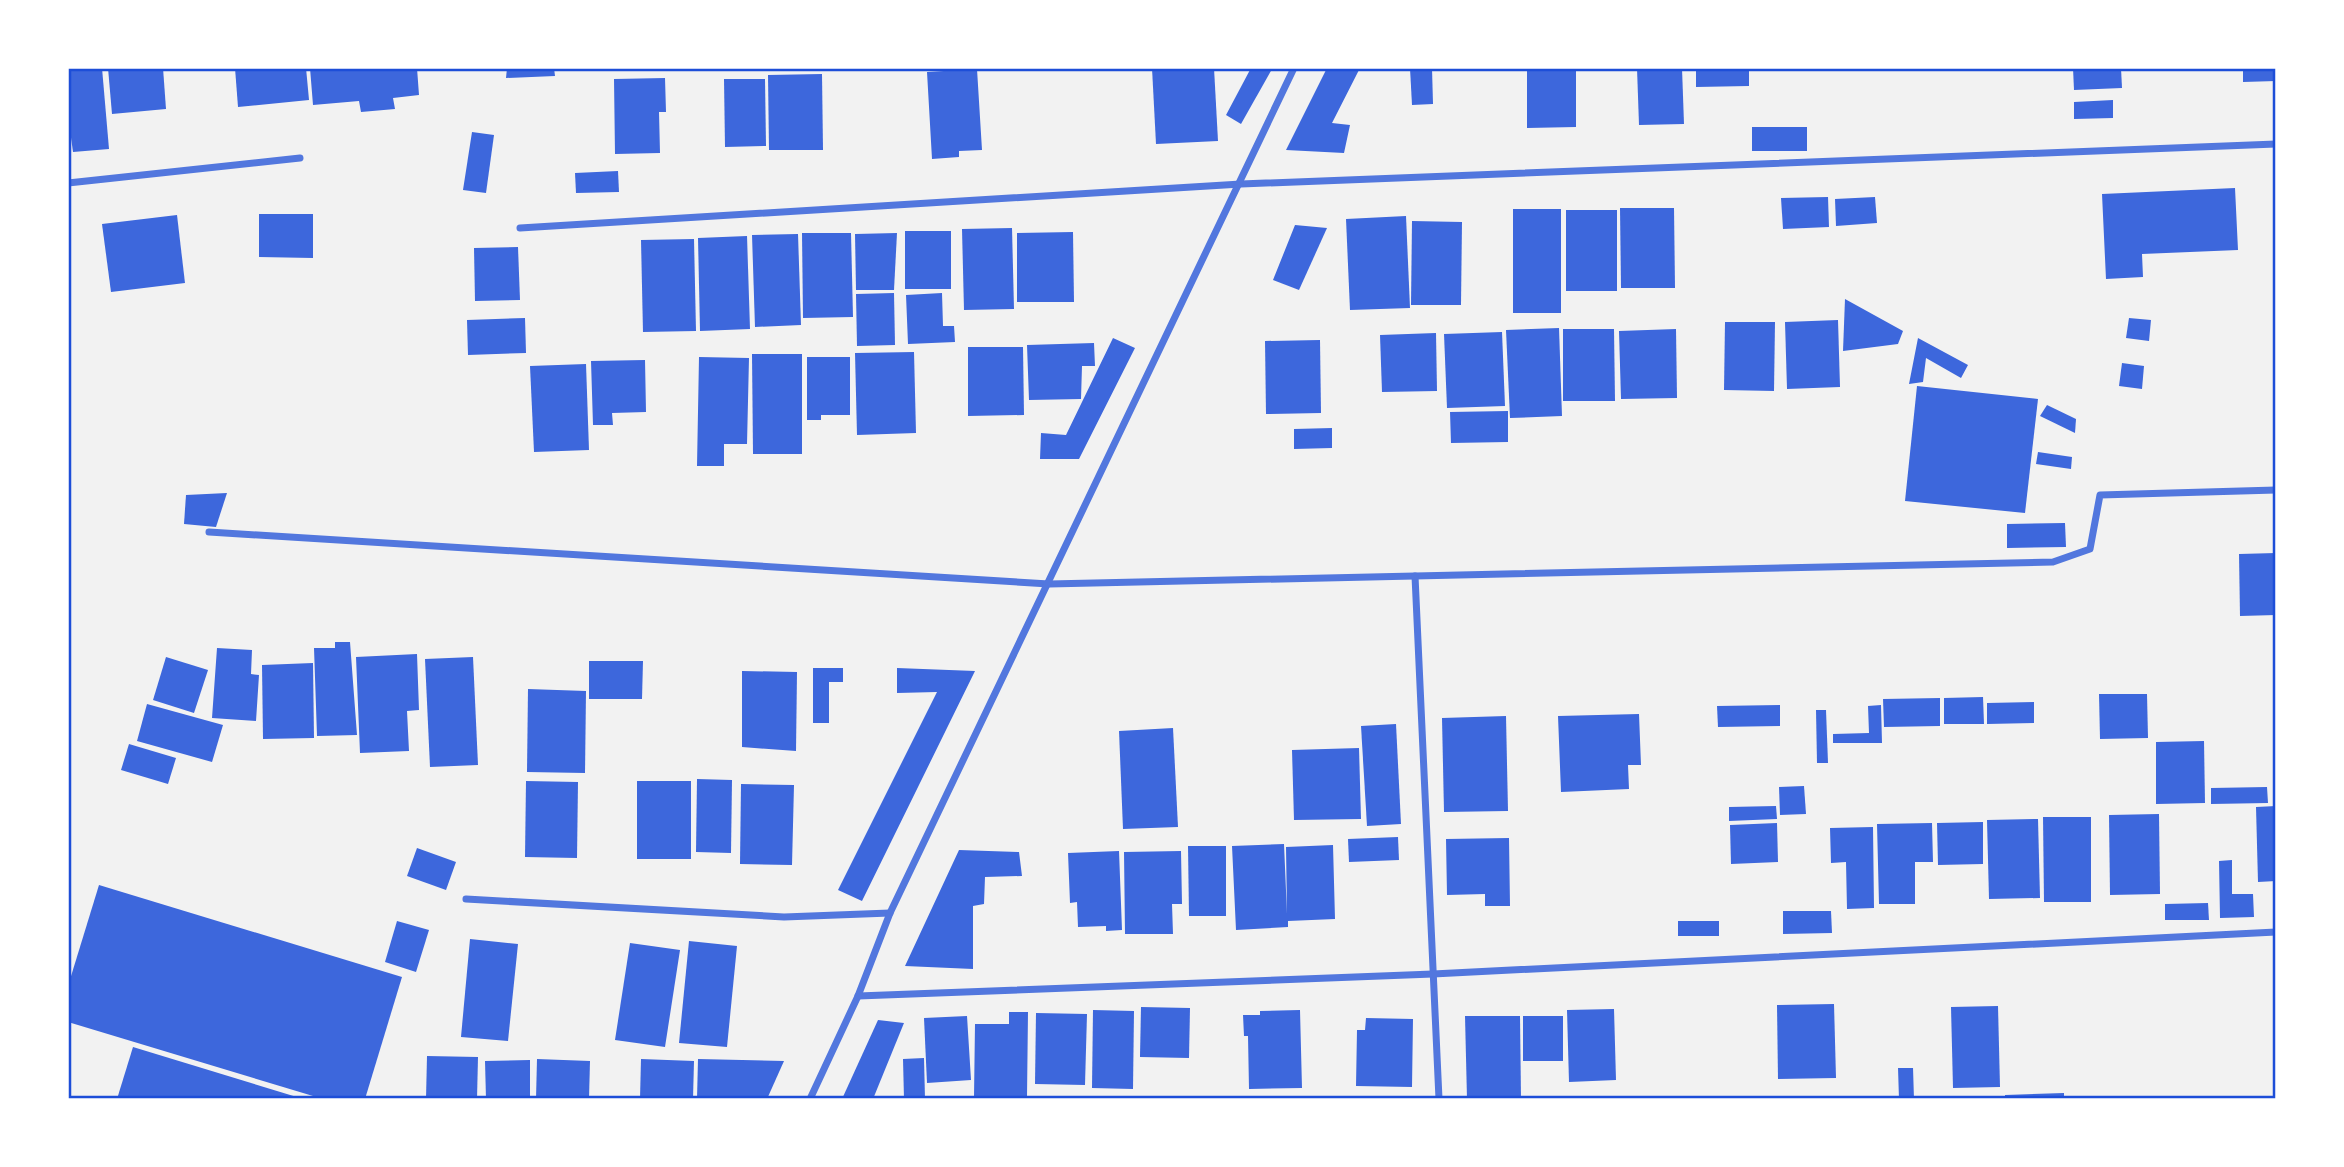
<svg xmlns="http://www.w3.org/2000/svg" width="2344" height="1167" font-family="Roboto,sans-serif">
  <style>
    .building { fill: #3d67dc }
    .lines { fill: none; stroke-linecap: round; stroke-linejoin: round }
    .minor { stroke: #5277de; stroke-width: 7 }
    .neatline { fill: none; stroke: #1d4ed8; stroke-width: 2.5 }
  </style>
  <rect width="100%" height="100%" fill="#f2f2f2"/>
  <g class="building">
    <polygon points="68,68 102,68 109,149 73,152 68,116"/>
    <polygon points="108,68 163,68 166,109 112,114"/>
    <polygon points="235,68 306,68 309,100 238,107"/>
    <polygon points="310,68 417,68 419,95 393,98 395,109 361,112 359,101 313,105"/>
    <polygon points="507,68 554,68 555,76 506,78"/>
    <polygon points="1152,68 1214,68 1218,141 1156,144"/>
    <polygon points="1251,68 1272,69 1241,124 1226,115"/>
    <polygon points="1327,68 1360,68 1332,123 1350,125 1344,153 1286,150"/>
    <polygon points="1410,68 1432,68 1433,104 1412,105"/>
    <polygon points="1527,68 1576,68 1576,127 1527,128"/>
    <polygon points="1637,68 1682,68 1684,124 1639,125"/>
    <polygon points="1696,68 1749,68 1749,86 1696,87"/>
    <polygon points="2073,68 2121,68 2122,88 2074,90"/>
    <polygon points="2243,68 2276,68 2276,81 2243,82"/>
    <polygon points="977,69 982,150 959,151 959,157 932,159 927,72"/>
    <polygon points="822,74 823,150 769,150 768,75"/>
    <polygon points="665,78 666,112 659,112 660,153 615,154 614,79"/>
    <polygon points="724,79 765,79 766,146 725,147"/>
    <polygon points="2113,100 2113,118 2074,119 2074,102"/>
    <rect x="1752" y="127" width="55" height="24"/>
    <polygon points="472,132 494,135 486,193 463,190"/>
    <polygon points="618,171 619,192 576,193 575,173"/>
    <polygon points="2235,188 2238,250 2142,254 2143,277 2106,279 2102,194"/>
    <polygon points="1828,197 1829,227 1783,229 1781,198"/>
    <polygon points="1875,197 1877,223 1836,226 1835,199"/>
    <polygon points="1620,208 1674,208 1675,288 1621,288"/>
    <rect x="1513" y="209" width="48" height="104"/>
    <rect x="1566" y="210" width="51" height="81"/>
    <polygon points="259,214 313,214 313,258 259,257"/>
    <polygon points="177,215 185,283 111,292 102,224"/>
    <polygon points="1406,216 1410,308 1350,310 1346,219"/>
    <polygon points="1412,221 1462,222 1461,305 1411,305"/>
    <polygon points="1295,225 1327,228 1299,290 1273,280"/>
    <polygon points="1012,228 1014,309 964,310 962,229"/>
    <rect x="905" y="231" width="46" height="58"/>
    <polygon points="1073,232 1074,302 1017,302 1017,233"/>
    <polygon points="802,233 851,233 853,317 803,318"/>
    <polygon points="897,233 894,290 856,290 855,234"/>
    <polygon points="798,234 801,325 755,327 752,235"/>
    <polygon points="747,236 750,329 700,331 698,238"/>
    <polygon points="694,239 696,331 643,332 641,240"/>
    <polygon points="518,247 520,300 475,301 474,248"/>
    <polygon points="894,293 895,345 857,346 856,294"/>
    <polygon points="942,293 943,326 954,326 955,342 908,344 906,295"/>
    <polygon points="1845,299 1903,331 1898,344 1843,351"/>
    <polygon points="525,318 526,353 468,355 467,320"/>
    <polygon points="2129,318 2151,320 2149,341 2126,338"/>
    <polygon points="1838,320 1840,387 1787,389 1785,322"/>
    <polygon points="1725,322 1775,322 1774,391 1724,390"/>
    <polygon points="1559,328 1562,416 1510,418 1506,330"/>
    <polygon points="1563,329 1614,329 1615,401 1563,401"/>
    <polygon points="1676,329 1677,398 1621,399 1619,331"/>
    <polygon points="1502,332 1505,406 1447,408 1444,334"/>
    <polygon points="1436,333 1437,391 1382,392 1380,335"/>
    <polygon points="1113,338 1135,348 1079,459 1040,459 1041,433 1066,435"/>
    <polygon points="1918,338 1968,365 1961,378 1926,358 1923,382 1909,384"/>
    <polygon points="1320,340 1321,413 1266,414 1265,341"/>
    <polygon points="1094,343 1095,366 1082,366 1081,399 1029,400 1027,345"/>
    <polygon points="968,347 1023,347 1024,415 968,416"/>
    <polygon points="914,352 916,433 857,435 855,353"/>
    <polygon points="752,354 802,354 802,454 753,454"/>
    <polygon points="699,357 749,358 747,444 724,444 724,466 697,466"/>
    <polygon points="807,357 850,357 850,415 821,415 821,420 807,420"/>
    <polygon points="645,360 646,412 612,413 613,425 593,425 591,361"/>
    <polygon points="2122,363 2144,366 2142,389 2119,386"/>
    <polygon points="586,364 589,450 534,452 530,366"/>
    <polygon points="1917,386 2038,399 2025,513 1905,501"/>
    <polygon points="2047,405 2076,419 2075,433 2040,416"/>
    <polygon points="1508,411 1508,442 1451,443 1450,412"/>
    <polygon points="1332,428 1332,448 1294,449 1294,429"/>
    <polygon points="2038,452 2072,457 2071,469 2036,464"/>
    <polygon points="227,493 216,527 184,524 186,495"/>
    <polygon points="2065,523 2066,547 2007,548 2007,524"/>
    <polygon points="2276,553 2276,615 2240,616 2239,554"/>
    <polygon points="335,642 350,642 357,735 317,736 314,648 335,648"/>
    <polygon points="217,648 252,650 251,674 259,675 256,721 212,718"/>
    <polygon points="417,654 419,710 407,711 409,751 360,753 356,657"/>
    <polygon points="166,657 208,670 194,713 153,700"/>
    <polygon points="473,657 478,765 430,767 425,659"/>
    <polygon points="589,661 643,661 642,699 589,699"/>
    <polygon points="313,663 314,738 263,739 262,665"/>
    <polygon points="813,668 843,668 843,682 829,682 829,723 813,723"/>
    <polygon points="897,668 975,671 862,901 838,890 937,692 897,693"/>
    <polygon points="742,671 797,672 796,751 742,747"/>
    <polygon points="528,689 586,691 585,773 527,772"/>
    <polygon points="2099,694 2147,694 2148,738 2100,739"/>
    <polygon points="1983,697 1984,724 1944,724 1944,698"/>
    <polygon points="1940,698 1940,726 1884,727 1883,699"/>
    <polygon points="2034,702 2034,723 1987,724 1987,703"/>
    <polygon points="147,704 223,725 212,762 137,741"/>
    <polygon points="1780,705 1780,726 1718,727 1717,706"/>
    <polygon points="1881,705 1882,743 1833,743 1833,734 1869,733 1868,706"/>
    <polygon points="1816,710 1826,710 1828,763 1817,763"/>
    <polygon points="1639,714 1641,765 1628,765 1629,789 1561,792 1558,716"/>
    <polygon points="1506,716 1508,811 1444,812 1442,718"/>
    <polygon points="1396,724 1401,824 1367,826 1361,726"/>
    <polygon points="1173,728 1178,827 1123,829 1119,731"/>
    <polygon points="2204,741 2205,803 2156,804 2156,742"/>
    <polygon points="129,744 176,758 168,784 121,770"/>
    <polygon points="1359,748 1361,819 1294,820 1292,750"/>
    <polygon points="697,779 732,780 731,853 696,852"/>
    <polygon points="526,781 578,782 577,858 525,857"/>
    <rect x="637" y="781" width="54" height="78"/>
    <polygon points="741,784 794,785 792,865 740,864"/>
    <polygon points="1804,786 1806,814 1780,815 1779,787"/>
    <polygon points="2267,787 2268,803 2211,804 2211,788"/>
    <polygon points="1776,806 1777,819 1729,821 1729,807"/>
    <polygon points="2276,806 2276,881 2258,882 2256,807"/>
    <polygon points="2159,814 2160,894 2110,895 2109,815"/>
    <polygon points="2043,817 2091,817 2091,902 2044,902"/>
    <polygon points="2038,819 2040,898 1989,899 1987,820"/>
    <polygon points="1983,822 1983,864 1938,865 1937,823"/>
    <polygon points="1777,823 1778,862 1731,864 1730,825"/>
    <polygon points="1932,823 1933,862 1915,862 1915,904 1879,904 1877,824"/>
    <polygon points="1873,827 1874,908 1847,909 1846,862 1831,863 1830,828"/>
    <polygon points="1398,837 1399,860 1349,862 1348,839"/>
    <polygon points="1509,838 1510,906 1485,906 1485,894 1447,895 1446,839"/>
    <polygon points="1284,844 1287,914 1286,847 1333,845 1335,919 1288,921 1288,927 1236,930 1232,846"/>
    <polygon points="1188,846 1226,846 1226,916 1189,916"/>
    <polygon points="417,848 456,862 446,890 407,876"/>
    <polygon points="959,850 1019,852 1022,876 985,877 984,904 973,906 973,969 905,966"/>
    <polygon points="1119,851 1122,930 1106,931 1106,926 1078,927 1077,902 1070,903 1068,853"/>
    <polygon points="1181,851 1182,904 1172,904 1173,934 1125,934 1124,852"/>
    <polygon points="2232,860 2232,894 2253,894 2254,917 2220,918 2219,861"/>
    <polygon points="99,885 402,977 365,1099 323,1099 68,1022 68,986"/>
    <polygon points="2208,903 2209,920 2165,920 2165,904"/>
    <polygon points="1783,911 1831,911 1832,933 1783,934"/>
    <polygon points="397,921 429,930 416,972 385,962"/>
    <rect x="1678" y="921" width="41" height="15"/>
    <polygon points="470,939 518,944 508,1041 461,1037"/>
    <polygon points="689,941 737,946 727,1047 679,1043"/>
    <polygon points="630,943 680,950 665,1047 615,1040"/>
    <polygon points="1834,1004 1836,1078 1778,1079 1777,1005"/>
    <polygon points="1998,1006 2000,1087 1953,1088 1951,1007"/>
    <polygon points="1141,1007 1190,1008 1189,1058 1140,1057"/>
    <polygon points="1614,1009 1616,1080 1569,1082 1567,1010"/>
    <polygon points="1093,1010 1134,1011 1133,1089 1092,1088"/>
    <polygon points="1300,1010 1302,1088 1249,1089 1248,1036 1244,1036 1243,1015 1260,1015 1260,1011"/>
    <polygon points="1009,1012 1028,1012 1027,1097 974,1097 975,1024 1009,1024"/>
    <polygon points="1036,1013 1087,1014 1085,1085 1035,1084"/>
    <polygon points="967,1016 971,1080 927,1083 924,1018"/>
    <polygon points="1465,1016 1520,1016 1521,1099 1467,1099"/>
    <rect x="1523" y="1016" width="40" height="45"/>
    <polygon points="1366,1018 1413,1019 1412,1087 1356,1086 1357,1030 1365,1030"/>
    <polygon points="878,1020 904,1023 873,1099 842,1099"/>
    <polygon points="133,1047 300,1098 300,1099 117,1099"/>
    <polygon points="427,1056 478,1057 477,1099 426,1099"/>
    <polygon points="924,1058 925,1099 904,1099 903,1059"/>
    <polygon points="537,1059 590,1061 589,1099 536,1099"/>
    <polygon points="641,1059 694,1061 693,1099 640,1099"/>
    <polygon points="698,1059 784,1061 767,1099 697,1099"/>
    <polygon points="530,1060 530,1099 486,1099 485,1061"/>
    <polygon points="1898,1068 1913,1068 1914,1099 1899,1099"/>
    <polygon points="2064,1093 2064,1099 2005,1099 2005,1095"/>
  </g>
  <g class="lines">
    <g class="minor">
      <polyline points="68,183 300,158"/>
      <polyline points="520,228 1241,184 2276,144"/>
      <polyline points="209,532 1049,584 2053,562 2090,549 2100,495 2276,490"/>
      <polyline points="1415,576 1439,1099"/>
      <polyline points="466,899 784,917 890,913"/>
      <polyline points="858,996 1433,974 2276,932"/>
      <polyline points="810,1099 858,996 890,913 1294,68"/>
    </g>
  </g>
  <rect width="2344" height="1167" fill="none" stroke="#ffffff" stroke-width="140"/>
  <rect x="70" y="70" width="2204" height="1027" class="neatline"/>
</svg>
